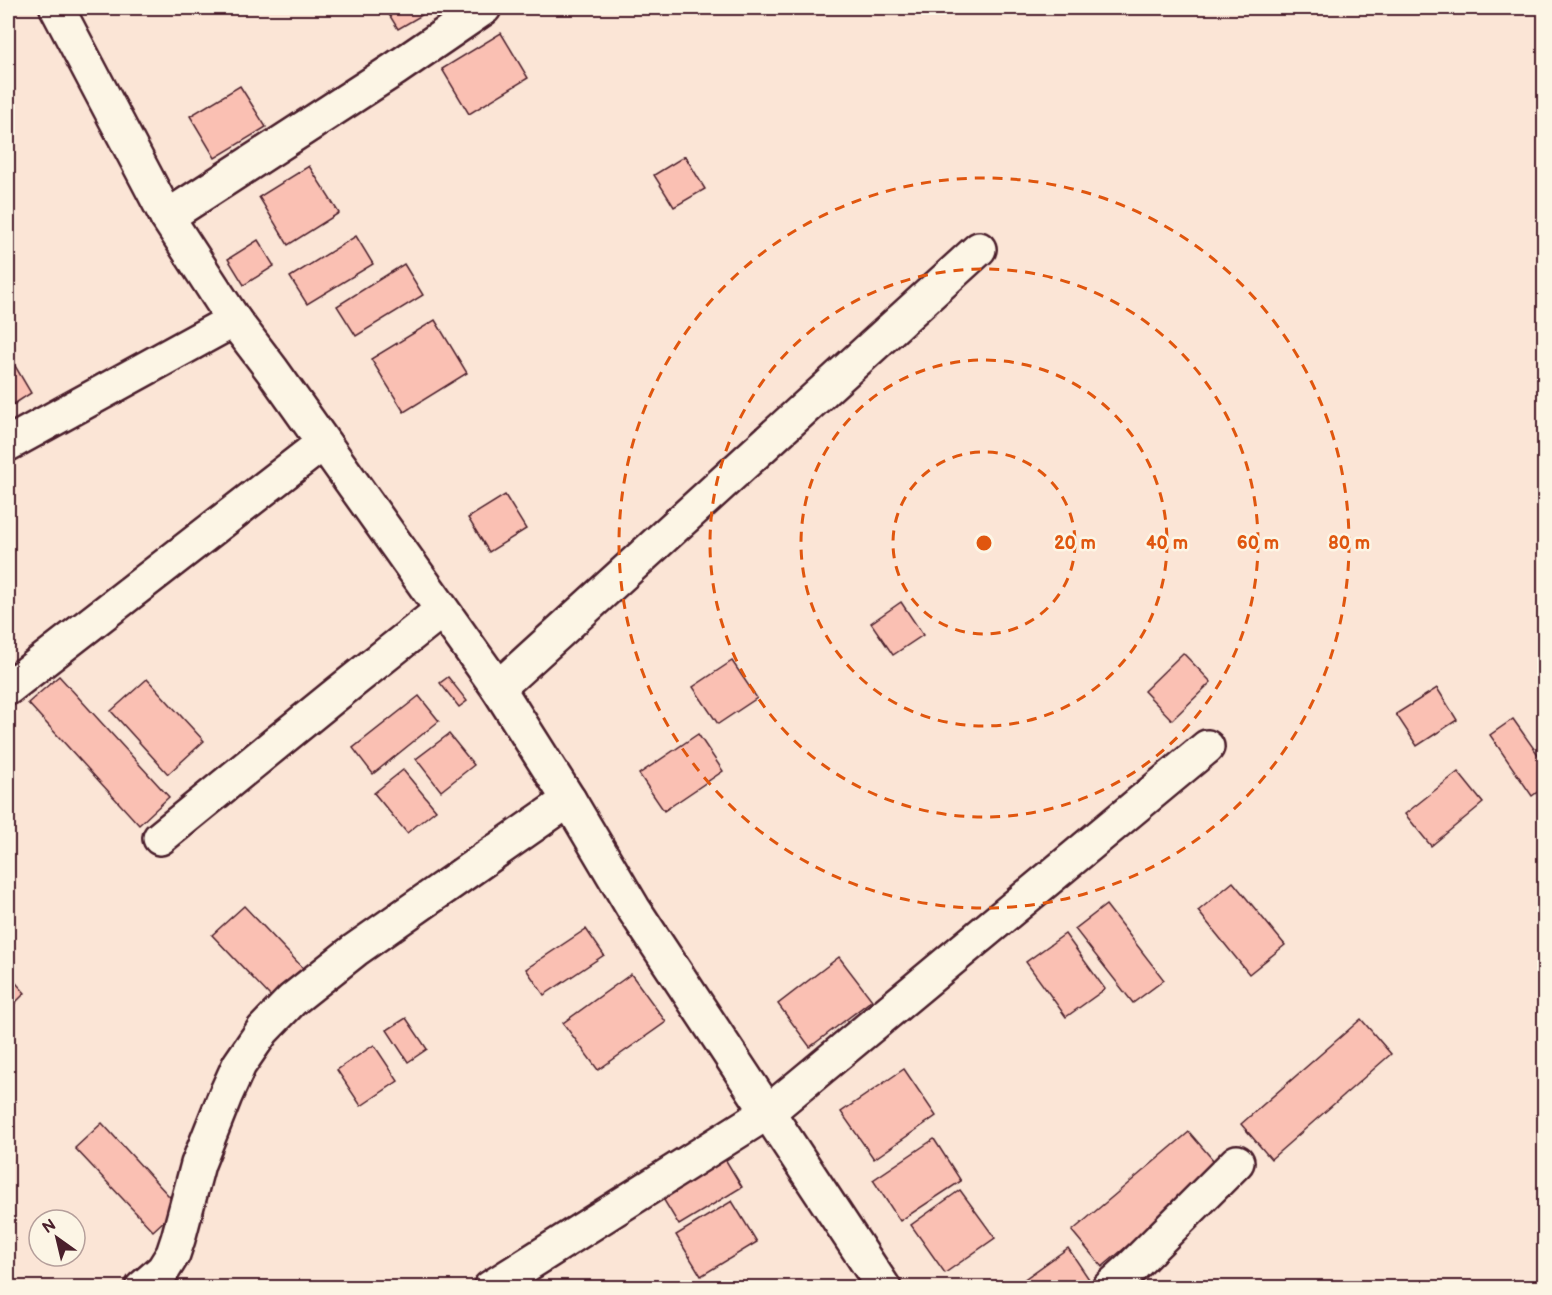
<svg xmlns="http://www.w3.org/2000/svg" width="1552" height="1295" font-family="'Balsamiq Sans',sans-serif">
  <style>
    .building { fill: #fac0b3; stroke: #4a1f2b; stroke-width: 1.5 }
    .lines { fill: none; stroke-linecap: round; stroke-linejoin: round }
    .minor-casing { stroke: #4a1f2b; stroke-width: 38 }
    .minor { stroke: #fcf5e5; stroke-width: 33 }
    .ring { fill: none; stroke: #e0560e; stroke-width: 3; stroke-dasharray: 10 8 }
    .centre { fill: #e0560e; stroke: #fcf5e5; stroke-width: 3 }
    .ring-label { font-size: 18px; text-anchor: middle; font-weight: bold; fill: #e0560e; stroke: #fcf5e5; stroke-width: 5; stroke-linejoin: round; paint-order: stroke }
  </style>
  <rect width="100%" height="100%" fill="#fbe5d6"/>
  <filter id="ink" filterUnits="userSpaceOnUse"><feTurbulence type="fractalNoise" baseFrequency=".0167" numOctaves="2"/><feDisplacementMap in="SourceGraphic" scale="12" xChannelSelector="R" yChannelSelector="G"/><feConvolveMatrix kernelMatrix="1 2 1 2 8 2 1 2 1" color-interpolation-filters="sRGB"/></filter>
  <g filter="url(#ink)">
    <g class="building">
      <polygon points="385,8 434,8 398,29"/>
      <polygon points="501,33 528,78 469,114 442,69"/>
      <polygon points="240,86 266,127 215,158 190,116"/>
      <polygon points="685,156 705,189 674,207 654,175"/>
      <polygon points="309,166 339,213 288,245 259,197"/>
      <polygon points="356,236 373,264 307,304 290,277"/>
      <polygon points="258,240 274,266 244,285 228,259"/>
      <polygon points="404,264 423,295 356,336 337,306"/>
      <polygon points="435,320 467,373 404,412 371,359"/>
      <polygon points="8,354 31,393 8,408"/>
      <polygon points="505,495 526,529 489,552 468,518"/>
      <polygon points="901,602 923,635 893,655 871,623"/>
      <polygon points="1183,653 1211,682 1172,720 1144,691"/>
      <polygon points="732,661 757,698 718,724 693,687"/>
      <polygon points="59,676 169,797 139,825 28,703"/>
      <polygon points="448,677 467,701 459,707 440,683"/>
      <polygon points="147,679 204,741 168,774 111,711"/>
      <polygon points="1437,688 1457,720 1417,746 1396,714"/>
      <polygon points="419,696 439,721 373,774 353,748"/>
      <polygon points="1513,719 1544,763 1544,787 1532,796 1490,735"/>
      <polygon points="449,734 474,765 441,791 416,759"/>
      <polygon points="698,734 723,771 664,811 639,774"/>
      <polygon points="403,770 436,810 407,833 374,793"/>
      <polygon points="1458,772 1483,803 1431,846 1405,814"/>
      <polygon points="1233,882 1285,945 1249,974 1198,911"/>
      <polygon points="1106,905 1164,980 1133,1003 1075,929"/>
      <polygon points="244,906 303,968 271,997 212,935"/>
      <polygon points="586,929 604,955 544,995 526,969"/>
      <polygon points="1065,934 1105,989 1066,1017 1026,962"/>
      <polygon points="839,957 872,1000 810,1047 778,1004"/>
      <polygon points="8,974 25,993 8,1010"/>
      <polygon points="631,974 666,1022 598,1070 563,1023"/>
      <polygon points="406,1018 427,1049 408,1062 387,1030"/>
      <polygon points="1361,1019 1391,1054 1271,1159 1241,1124"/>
      <polygon points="374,1045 398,1081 361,1106 337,1070"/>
      <polygon points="904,1069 936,1116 874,1159 841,1112"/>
      <polygon points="102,1123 179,1207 153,1231 75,1148"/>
      <polygon points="1189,1132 1220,1168 1102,1267 1072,1231"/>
      <polygon points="934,1139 961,1181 900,1221 873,1180"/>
      <polygon points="722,1154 742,1187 679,1225 659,1192"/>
      <polygon points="960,1190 995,1238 945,1273 911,1225"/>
      <polygon points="732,1201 757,1242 701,1276 676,1235"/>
      <polygon points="1068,1248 1095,1288 1012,1288"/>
    </g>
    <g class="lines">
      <g class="minor-casing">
        <g id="minor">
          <polyline points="57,8 167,217 234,320 272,370 498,688 569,800 633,908 884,1288"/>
          <polyline points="167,217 395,69 484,8"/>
          <polyline points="8,444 234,320"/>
          <polyline points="8,688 323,443"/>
          <polyline points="498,688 979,249"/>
          <polyline points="160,838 333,697 442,610"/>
          <polyline points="142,1288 163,1270 173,1254 178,1239 198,1164 225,1096 239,1065 263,1030 292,1000 355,950 569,800"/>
          <polyline points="490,1288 768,1112 1207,747"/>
          <polyline points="1109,1288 1131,1268 1237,1162"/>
        </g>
      </g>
      <use href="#minor" class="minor"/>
    </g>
  </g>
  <g class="ring">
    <circle cx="984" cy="543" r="91"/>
    <circle cx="984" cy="543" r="183"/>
    <circle cx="984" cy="543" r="274"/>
    <circle cx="984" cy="543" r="365"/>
  </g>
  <circle cx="984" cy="543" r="9" class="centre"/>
  <g class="ring-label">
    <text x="1075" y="549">20 m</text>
    <text x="1167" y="549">40 m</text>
    <text x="1258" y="549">60 m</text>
    <text x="1349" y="549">80 m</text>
  </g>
  <rect width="1552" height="1295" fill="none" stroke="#fcf5e5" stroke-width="30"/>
  <rect x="15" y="15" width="1522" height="1265" fill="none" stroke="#4a1f2b" stroke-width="2" filter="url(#ink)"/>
  <g transform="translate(57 1238) rotate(326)"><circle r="28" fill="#fcf5e5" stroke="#b59f9b" stroke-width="1.5"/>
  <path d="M0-4.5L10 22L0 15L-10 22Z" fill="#4a1f2b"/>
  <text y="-9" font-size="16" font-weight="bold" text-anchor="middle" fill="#4a1f2b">N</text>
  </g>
</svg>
